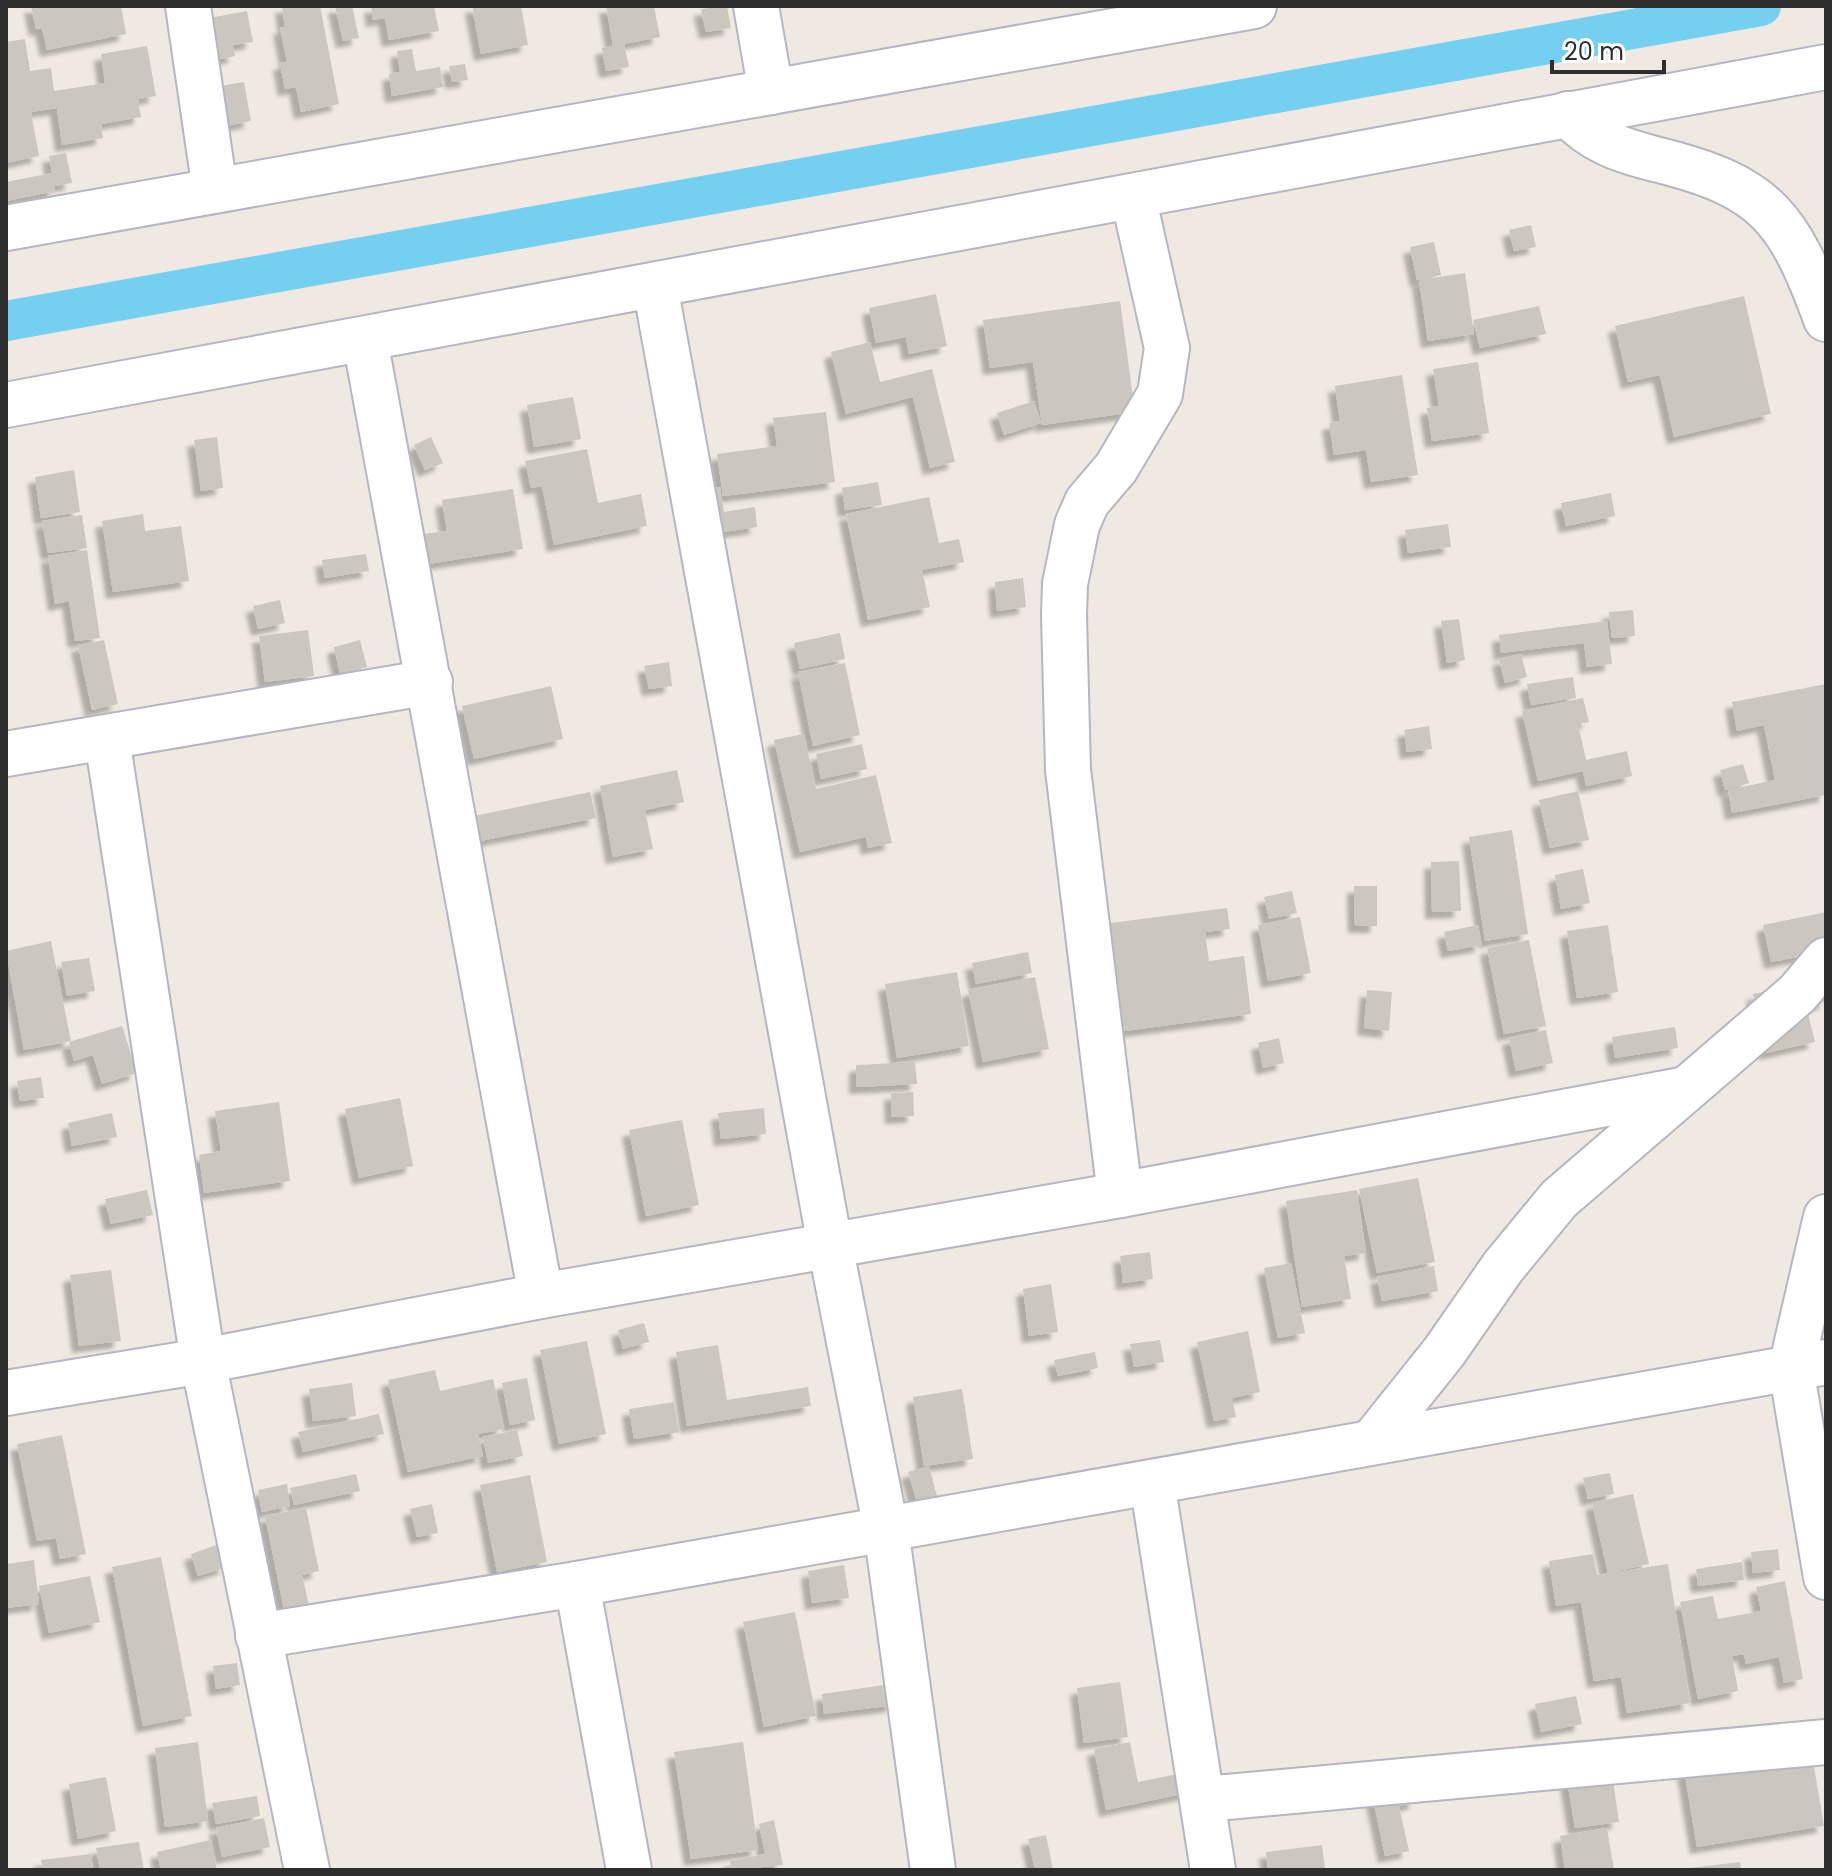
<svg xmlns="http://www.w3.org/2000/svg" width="1832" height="1876" font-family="Poppins,sans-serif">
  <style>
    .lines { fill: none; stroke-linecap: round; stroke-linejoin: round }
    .canal { stroke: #75cff0; stroke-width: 40 }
    .building { fill: #cbc7bf; filter: url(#shadow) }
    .minor-casing { stroke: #b4b7c1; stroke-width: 48 }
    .minor { stroke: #fff; stroke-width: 44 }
  </style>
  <defs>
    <filter id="shadow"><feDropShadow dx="-7" dy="7" stdDeviation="2" flood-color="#0004"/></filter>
  </defs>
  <rect width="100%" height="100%" fill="#efe9e1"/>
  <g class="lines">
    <polyline class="canal" points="6,321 1761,6"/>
  </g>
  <g class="building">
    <polygon points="31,6 121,6 126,34 47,50 42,28 36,29"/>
    <polygon points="282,6 320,6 339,104 301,112 296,87 285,89 280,63 287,62 280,28 285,27"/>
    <polygon points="335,6 352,6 359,38 343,41"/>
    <polygon points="371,6 434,6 439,31 389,40 385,18 373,20"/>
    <polygon points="472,6 521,6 528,45 481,54"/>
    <polygon points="606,6 654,6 660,37 624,44 629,67 606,71 602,48 613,46"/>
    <polygon points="727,6 731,28 706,32 701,9"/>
    <polygon points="247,11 253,42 233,45 235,56 212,61 204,19"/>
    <polygon points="25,39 30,71 51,68 54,91 105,83 101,54 147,46 156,96 138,99 141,117 101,124 103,138 62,145 57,108 31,112 39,156 6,163 6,42"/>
    <polygon points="412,49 416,71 440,67 443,87 392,96 389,74 400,72 397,51"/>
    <polygon points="465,64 468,80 452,82 449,66"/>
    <polygon points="244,82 251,121 221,127 214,87"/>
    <polygon points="66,153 72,183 55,186 55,191 6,201 6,182 52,173 49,156"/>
    <polygon points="1531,225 1536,247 1514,251 1509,230"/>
    <polygon points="1434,242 1441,275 1417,280 1410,247"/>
    <polygon points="1465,273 1474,334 1428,341 1419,280"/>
    <polygon points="936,294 947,346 909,354 906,337 876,343 869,308"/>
    <polygon points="1744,296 1771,414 1674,437 1660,375 1628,382 1615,326"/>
    <polygon points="1120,301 1135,412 1042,425 1033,362 990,368 983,320"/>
    <polygon points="1539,306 1546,334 1480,348 1473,320"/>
    <polygon points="870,342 880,382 932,369 955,462 930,468 913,397 846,414 831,352"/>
    <polygon points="1478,362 1489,433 1432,441 1427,408 1439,406 1433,369"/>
    <polygon points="1402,375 1418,475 1371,482 1366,450 1334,455 1329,423 1340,421 1335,386"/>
    <polygon points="573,397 581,439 534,447 527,405"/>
    <polygon points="1034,401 1041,423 1004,435 997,413"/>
    <polygon points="826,412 835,482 723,496 717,454 777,446 773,418"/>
    <polygon points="217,437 223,488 201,491 194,440"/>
    <polygon points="431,437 443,463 425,470 414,445"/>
    <polygon points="587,449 598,503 641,494 647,526 554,545 542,486 531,488 525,461"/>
    <polygon points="74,470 80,512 41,518 35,477"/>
    <polygon points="878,482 882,505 845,510 842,488"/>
    <polygon points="720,487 724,512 755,507 757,527 710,534 704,489"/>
    <polygon points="513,489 523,549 428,564 423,534 447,531 442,500"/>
    <polygon points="1611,493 1615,516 1566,526 1561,503"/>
    <polygon points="929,497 939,543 959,539 964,562 922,570 930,607 868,620 846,514"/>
    <polygon points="143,514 145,531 181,526 189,581 113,592 102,521"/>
    <polygon points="82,515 87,548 48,553 42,521"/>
    <polygon points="1448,524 1451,547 1408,553 1405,530"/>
    <polygon points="87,550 100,638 75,641 69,601 55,604 48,556"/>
    <polygon points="366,554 369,571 325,578 322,560"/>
    <polygon points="1023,578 1026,607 997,611 995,582"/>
    <polygon points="280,600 285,623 258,629 253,606"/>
    <polygon points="1633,610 1635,636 1612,638 1609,612"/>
    <polygon points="1459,619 1465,660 1447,663 1441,621"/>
    <polygon points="1607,621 1612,664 1587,667 1584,643 1501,653 1499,635"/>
    <polygon points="308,630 314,676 265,682 259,636"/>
    <polygon points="840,633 845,659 800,669 794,643"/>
    <polygon points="104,640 118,704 92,710 78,645"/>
    <polygon points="360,640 367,667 340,674 334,647"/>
    <polygon points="1521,654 1527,677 1505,683 1499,659"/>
    <polygon points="669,662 672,686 649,689 644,666"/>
    <polygon points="845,663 860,735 813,746 798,672"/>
    <polygon points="1573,677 1576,698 1531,705 1527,684"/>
    <polygon points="1826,684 1826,795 1732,813 1728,790 1775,780 1764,725 1737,731 1732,702"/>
    <polygon points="551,686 563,739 474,759 462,706"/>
    <polygon points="1583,698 1589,722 1578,724 1586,760 1627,751 1632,776 1586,786 1583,771 1538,781 1522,711"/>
    <polygon points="1429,726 1432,749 1407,752 1404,730"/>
    <polygon points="804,734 816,789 876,775 892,843 868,848 866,837 800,852 774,740"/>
    <polygon points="862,744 867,769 821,779 816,754"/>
    <polygon points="1743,764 1749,783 1725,790 1720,770"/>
    <polygon points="677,770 684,802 645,810 653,849 613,857 600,786"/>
    <polygon points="1578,791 1589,840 1550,848 1539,800"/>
    <polygon points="590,792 596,818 455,846 450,821"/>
    <polygon points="1512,830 1528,934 1485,941 1469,837"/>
    <polygon points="1459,861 1461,911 1432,912 1431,862"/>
    <polygon points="1583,869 1590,903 1561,909 1555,875"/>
    <polygon points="1354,886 1377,886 1377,926 1355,926"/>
    <polygon points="1292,891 1297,913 1269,919 1264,897"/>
    <polygon points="1227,908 1230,929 1205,932 1209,961 1244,956 1251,1014 1117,1032 1103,924"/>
    <polygon points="1826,912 1826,1002 1817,1004 1807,955 1771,962 1763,925"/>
    <polygon points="1300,917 1311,973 1268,981 1258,925"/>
    <polygon points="1478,925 1482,945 1448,951 1444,932"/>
    <polygon points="1608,925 1618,992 1577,998 1567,931"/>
    <polygon points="1529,940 1546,1026 1504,1034 1487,948"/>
    <polygon points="51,941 71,1041 24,1050 6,951"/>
    <polygon points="1028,952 1032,973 976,984 972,963"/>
    <polygon points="89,958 95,991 67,996 61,962"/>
    <polygon points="957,972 969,1046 897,1058 885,984"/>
    <polygon points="1035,977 1049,1049 983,1062 968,990"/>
    <polygon points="1777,989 1807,1010 1815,1042 1766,1053 1753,994"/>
    <polygon points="1367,990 1392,992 1389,1031 1364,1028"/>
    <polygon points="122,1026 137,1073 102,1084 93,1055 74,1061 69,1042"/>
    <polygon points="1675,1027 1678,1048 1615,1058 1612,1037"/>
    <polygon points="1546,1030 1553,1063 1516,1071 1509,1038"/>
    <polygon points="1279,1038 1284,1063 1263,1068 1258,1043"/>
    <polygon points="915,1062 917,1084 856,1087 856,1065"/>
    <polygon points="41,1077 44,1098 20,1101 17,1081"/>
    <polygon points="913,1092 914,1116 892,1117 891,1093"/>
    <polygon points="400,1098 413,1166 359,1178 345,1109"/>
    <polygon points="279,1102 290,1181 204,1193 199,1155 221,1151 215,1111"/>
    <polygon points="764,1108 766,1134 721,1139 718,1113"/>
    <polygon points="112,1113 117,1137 72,1146 68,1123"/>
    <polygon points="682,1120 699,1205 646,1216 629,1130"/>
    <polygon points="1418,1178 1435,1262 1377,1273 1359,1189"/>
    <polygon points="147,1190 153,1215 111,1224 105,1199"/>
    <polygon points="1357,1190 1366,1253 1344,1256 1351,1299 1302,1307 1286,1201"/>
    <polygon points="1150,1252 1153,1279 1123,1283 1120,1256"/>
    <polygon points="1291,1263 1305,1333 1278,1338 1264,1268"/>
    <polygon points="1434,1266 1438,1291 1382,1301 1377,1277"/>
    <polygon points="111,1270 121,1341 79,1346 70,1275"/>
    <polygon points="1051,1284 1058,1332 1029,1336 1023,1289"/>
    <polygon points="644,1323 649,1342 623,1349 618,1330"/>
    <polygon points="1248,1331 1260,1392 1232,1398 1236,1417 1214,1421 1197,1342"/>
    <polygon points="1160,1340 1164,1362 1134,1367 1130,1344"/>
    <polygon points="587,1341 606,1434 559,1444 540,1350"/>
    <polygon points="718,1345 727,1400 808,1387 811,1406 687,1426 676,1352"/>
    <polygon points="1095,1352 1098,1368 1058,1376 1054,1360"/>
    <polygon points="435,1370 440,1391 493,1379 504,1429 478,1434 483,1456 408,1472 388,1380"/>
    <polygon points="527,1378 535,1420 510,1425 502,1383"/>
    <polygon points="352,1383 356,1416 313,1421 309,1389"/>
    <polygon points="962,1389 973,1459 924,1466 913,1397"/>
    <polygon points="674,1402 679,1432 634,1439 629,1409"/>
    <polygon points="379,1414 384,1434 303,1452 298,1432"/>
    <polygon points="517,1430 523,1456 488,1463 483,1437"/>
    <polygon points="62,1435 86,1554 60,1559 56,1538 37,1541 17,1444"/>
    <polygon points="929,1466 937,1496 917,1502 908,1472"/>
    <polygon points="1610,1473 1614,1494 1588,1499 1583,1478"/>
    <polygon points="356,1474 360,1491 294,1505 290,1488"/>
    <polygon points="530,1475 547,1562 497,1572 480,1485"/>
    <polygon points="287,1484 290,1506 262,1512 258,1490"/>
    <polygon points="1633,1494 1649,1564 1608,1573 1592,1503"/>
    <polygon points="432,1504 438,1533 417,1537 410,1509"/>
    <polygon points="306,1508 319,1571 302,1575 312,1619 287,1624 265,1516"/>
    <polygon points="219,1544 226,1567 198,1576 191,1554"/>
    <polygon points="1778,1549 1780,1570 1753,1573 1751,1552"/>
    <polygon points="1593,1554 1597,1575 1668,1564 1690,1703 1627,1713 1621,1677 1594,1681 1581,1602 1556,1606 1549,1561"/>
    <polygon points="161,1557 192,1716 143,1726 112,1567"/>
    <polygon points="34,1560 39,1604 6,1608 6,1564"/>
    <polygon points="1742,1562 1744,1580 1698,1586 1696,1569"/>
    <polygon points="844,1565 849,1598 812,1603 808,1571"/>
    <polygon points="90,1576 100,1622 49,1633 39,1586"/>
    <polygon points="1785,1581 1803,1679 1784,1683 1779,1657 1746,1664 1744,1654 1732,1656 1738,1691 1698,1699 1680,1602 1713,1596 1718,1619 1761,1611 1756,1587"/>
    <polygon points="795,1612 816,1716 764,1727 743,1622"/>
    <polygon points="237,1663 240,1685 216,1689 213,1666"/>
    <polygon points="1120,1682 1128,1737 1084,1743 1077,1688"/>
    <polygon points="891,1684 894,1705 824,1714 822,1694"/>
    <polygon points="1576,1696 1582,1724 1541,1732 1535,1704"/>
    <polygon points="198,1742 208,1821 165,1827 155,1748"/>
    <polygon points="743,1742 758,1850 691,1859 674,1752"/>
    <polygon points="1130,1742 1138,1782 1197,1770 1201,1790 1106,1810 1094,1749"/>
    <polygon points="1811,1749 1824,1826 1697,1847 1683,1763"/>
    <polygon points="1409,1767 1416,1802 1399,1806 1409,1851 1385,1856 1368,1775"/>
    <polygon points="1612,1773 1619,1822 1575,1828 1567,1780"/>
    <polygon points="106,1777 116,1831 78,1839 69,1784"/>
    <polygon points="257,1796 260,1816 216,1824 212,1803"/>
    <polygon points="264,1818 270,1847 222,1857 216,1828"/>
    <polygon points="774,1820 783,1865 732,1870 730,1861 765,1854 759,1824"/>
    <polygon points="1607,1828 1614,1870 1565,1870 1560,1836"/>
    <polygon points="1046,1835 1053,1870 1035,1870 1028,1839"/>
    <polygon points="211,1840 217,1870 161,1870 157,1852"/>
    <polygon points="139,1842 144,1870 100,1870 96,1848"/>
    <polygon points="1322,1845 1325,1870 1268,1870 1266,1852"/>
    <polygon points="91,1854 93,1870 43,1870 41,1860"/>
    <polygon points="1740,1862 1741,1870 1689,1870 1689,1868"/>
  </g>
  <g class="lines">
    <g class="minor-casing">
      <g id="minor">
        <polyline points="188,6 215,190"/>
        <polyline points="756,6 771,92"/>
        <path d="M1568,114C1593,142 1623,151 1659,160C1767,187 1789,218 1826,319"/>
        <polyline points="6,228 1254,6"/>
        <polyline points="655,286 830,1245 886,1529 933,1870"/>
        <polyline points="365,340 541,1296"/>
        <polyline points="6,405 1826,67"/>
        <polyline points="107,739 203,1361 307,1870"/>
        <polyline points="6,754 430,682"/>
        <polyline points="1120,1195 1068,770 1064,615 1065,584 1077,525 1087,502 1116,468 1160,394 1167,348 1133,196"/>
        <polyline points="1826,1217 1791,1368 1826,1577"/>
        <polyline points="6,1393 203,1361 541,1296 1120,1195 1686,1089"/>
        <polyline points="1372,1442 1444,1352 1503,1267 1559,1199 1797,994 1826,960"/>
        <polyline points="1152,1482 1213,1870"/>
        <polyline points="577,1584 629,1870"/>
        <polyline points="258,1636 577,1584 1826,1362"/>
        <polyline points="1205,1799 1826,1742"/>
      </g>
    </g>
    <use href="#minor" class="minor"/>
  </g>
  <rect width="1832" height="1876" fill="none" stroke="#2e2e2e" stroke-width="16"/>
  <path d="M1552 60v12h112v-12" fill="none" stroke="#2e2e2e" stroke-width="4"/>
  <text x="1564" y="60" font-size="24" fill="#2e2e2e" stroke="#ffffff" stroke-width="6" paint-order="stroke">20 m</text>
</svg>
